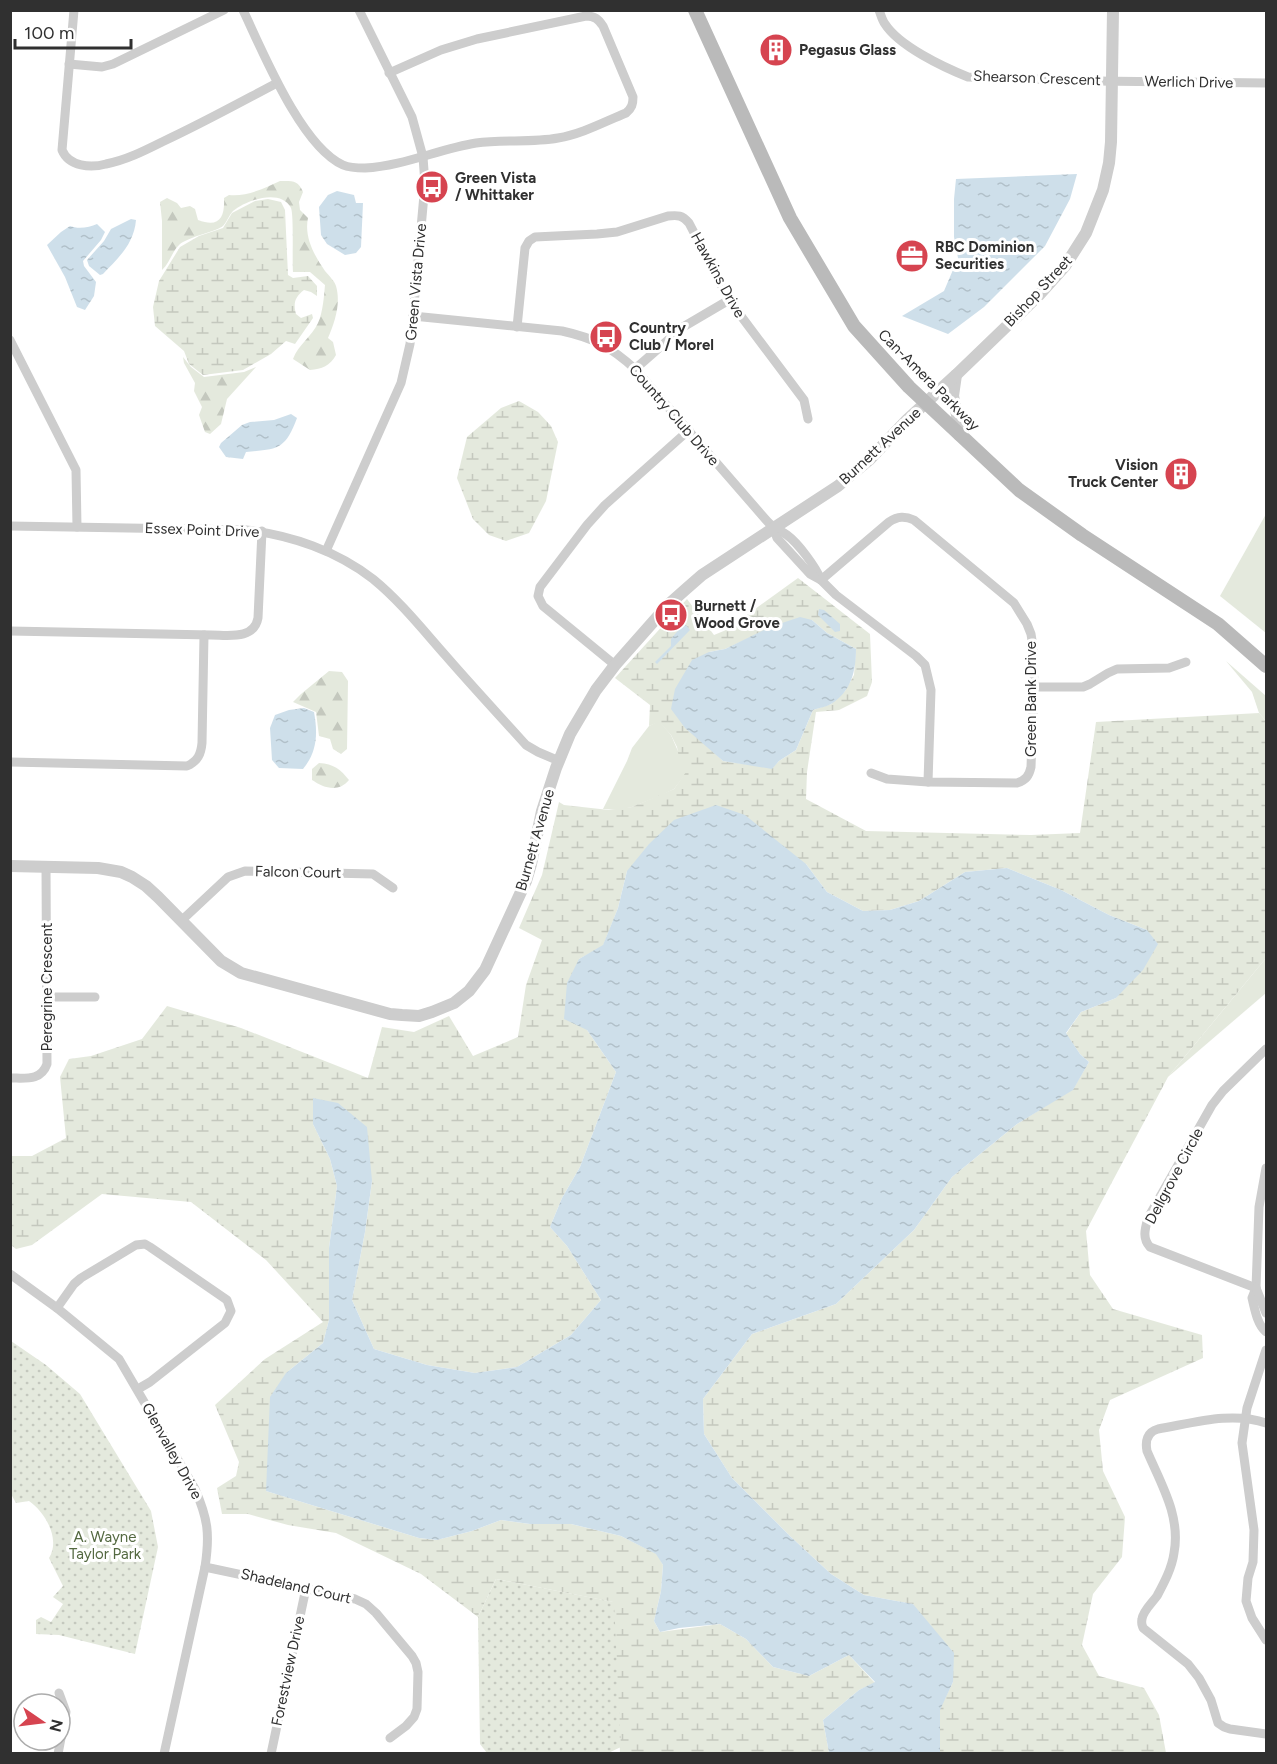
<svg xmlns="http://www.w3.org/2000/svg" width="1277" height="1764" font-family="Figtree,sans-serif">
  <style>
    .grass { fill: #e4e9dd }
    .forest { fill: url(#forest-firs) }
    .wetland { fill: url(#wetland-marsh); fill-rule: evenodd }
    .park { fill: url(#park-dots) }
    .water { fill: url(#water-ripples) }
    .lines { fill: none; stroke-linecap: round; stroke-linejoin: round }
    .minor { stroke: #cdcdcd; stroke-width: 9 }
    .tertiary { stroke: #cdcdcd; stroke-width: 12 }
    .secondary { stroke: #bababa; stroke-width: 14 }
    .labels { text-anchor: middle; stroke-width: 6; stroke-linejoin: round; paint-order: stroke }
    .poi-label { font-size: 15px; font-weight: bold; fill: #303030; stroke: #fff; text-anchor: start }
    .street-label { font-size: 15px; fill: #303030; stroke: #fff }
    .park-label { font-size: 15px; fill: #546941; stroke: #fff }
  </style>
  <defs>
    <pattern id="forest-firs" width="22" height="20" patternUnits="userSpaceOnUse" patternTransform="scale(1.5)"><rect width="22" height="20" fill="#e4e9dd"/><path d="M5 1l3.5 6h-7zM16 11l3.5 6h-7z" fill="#c4c8be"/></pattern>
    <pattern id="wetland-marsh" width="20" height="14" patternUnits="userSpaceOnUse" patternTransform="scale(1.5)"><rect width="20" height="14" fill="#e4e9dd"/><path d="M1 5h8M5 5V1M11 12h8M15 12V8" fill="none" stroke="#c4c8be"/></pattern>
    <pattern id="park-dots" width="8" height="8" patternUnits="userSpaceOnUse" patternTransform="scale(1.5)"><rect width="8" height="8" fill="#e4e9dd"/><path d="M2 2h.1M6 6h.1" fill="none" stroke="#c4c8be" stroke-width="1.8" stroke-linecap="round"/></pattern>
    <pattern id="water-ripples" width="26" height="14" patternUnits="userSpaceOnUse" patternTransform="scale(1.5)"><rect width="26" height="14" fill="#cedfea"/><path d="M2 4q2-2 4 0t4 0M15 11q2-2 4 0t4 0" fill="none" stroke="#b1c0c9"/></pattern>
  </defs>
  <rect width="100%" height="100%" fill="#fff"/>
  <g class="grass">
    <polygon points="1266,514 1266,633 1220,596"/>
    <polygon points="1226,661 1266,696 1266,721 1259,713 1252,692"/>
    <polygon points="659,721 671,735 687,772 674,789 662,795 632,807 618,810 603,809 627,761 632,748 649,726"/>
    <polygon points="1266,958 1266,993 1168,1077"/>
  </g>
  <g class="forest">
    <path d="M280,181C293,181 298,180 303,192L299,202L300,210L308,218C304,237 314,255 325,271C329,276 334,280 336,286C341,303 335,322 328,338L333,342L336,355C330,366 322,369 310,370L293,359C298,345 312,336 318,323C323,312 324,296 325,285L310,272H293C292,261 294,216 291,208C281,188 246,200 233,211C229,215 227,222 223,226C215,232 191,236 180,244C172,251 170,263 162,270V221L160,202L167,198L177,203L181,208L190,206L195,209L198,220C219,228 225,218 224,198L229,195C246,197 265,188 280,181Z"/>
    <polygon points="183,357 191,367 204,377 244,372 256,367 227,399 221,424 210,434 205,432 199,415 202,407 194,391 195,383 184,363"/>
    <polygon points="329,671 342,672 348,681 347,749 341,754 333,749 330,739 319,736 316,712 293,702 301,694"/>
    <path d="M319,763C334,764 340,769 349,780C338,793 324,788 312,780V769Z"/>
  </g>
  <g class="wetland">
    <path d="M268,199L281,202L285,210L288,275L293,278L308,276L317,286V296L311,292L304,290C295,297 293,303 296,314L301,318L312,314L313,318L295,344L286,341L271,354L243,370L203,375L189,364L184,351L155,326L153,307L159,281L180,247L199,236L223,228L232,213L255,201Z"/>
    <polygon points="519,401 538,412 551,426 558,442 546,501 529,533 506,541 489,535 473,519 457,478 467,437 501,408"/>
    <path d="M798,578L870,634L872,682L867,696L839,710L816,712L807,772L806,799L866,831L1031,835L1080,833L1096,722L1259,713L1266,721V958L1168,1077L1086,1231L1090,1275L1113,1309L1202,1335L1203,1358L1110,1400L1099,1430L1103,1471L1125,1517L1122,1557L1093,1594L1082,1645L1099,1676L1144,1688L1159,1715L1166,1753H940L939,1710L953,1682L913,1604L864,1595L831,1574L791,1537L732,1478L704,1434L703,1399L752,1334L836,1304L914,1230L952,1177L1017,1124L1073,1089L1089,1062L1080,1054L1066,1034L1081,1012L1116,998L1147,930L1109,915L1061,890L1007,868L965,872L919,901L890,910L863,911L827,892L806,864L627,871L618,908L603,946L579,959L587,1030L616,1072L580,1167L562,1198L550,1227L567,1246L601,1300L571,1335L517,1367L475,1373L427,1365L374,1349L352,1300L365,1232L372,1181L313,1124L330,1159L337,1186L329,1248V1320L323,1343L286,1373L266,1491L419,1538L437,1540L472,1531L501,1520L530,1524H571L621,1536L657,1554L663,1565L661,1591L654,1621L660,1632L720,1624L746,1639L773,1667L809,1676L849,1655L875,1683L859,1690L823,1720L829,1753H620L613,1602L496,1579L478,1617L421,1574L336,1533L288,1525L248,1514H222L217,1488L236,1476L239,1462L215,1405L265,1359L323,1322L266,1260L191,1202L102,1194L32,1245L16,1249L11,1245V1156H32L66,1138L60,1077L69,1059L91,1056L142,1039L167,1006L241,1028L368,1078L382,1027L414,1032L449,1016L473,1056L518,1037L526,985L542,940L519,928L542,875L559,802L564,805L609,810L632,807L674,789L686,772L679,758L677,747L671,735L659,722L649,726L650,705L615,678L687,599L714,635L726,630ZM812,620L827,633L856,649L854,675L845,691L831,704L813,710L796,750L779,761L772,768L723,761L707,746L709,652L725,649L747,639Z"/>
  </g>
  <g class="park">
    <path d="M11,1341L46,1365L80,1394L151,1511L158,1547L135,1654L59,1635L36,1634V1620L41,1617L51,1622L63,1604L53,1597L63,1586L49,1558C61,1539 45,1512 29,1501L16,1503L11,1494Z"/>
    <polygon points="496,1579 614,1602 621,1747 606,1754 487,1753 480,1744 478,1617"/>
  </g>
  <g class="water">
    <polygon points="1077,174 1070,199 1045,246 984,307 948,334 902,316 944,291 958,258 954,237 954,199 956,179"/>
    <polygon points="337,191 354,195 356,203 363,203 361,247 356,253 345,255 327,244 321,235 319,207 328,195"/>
    <path d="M131,219L136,220C134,244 119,257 103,274L100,275L89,266L87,260L104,241L111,229Z"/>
    <path d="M97,224L105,232L101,240L83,261L84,266L96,282L94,296L85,310L77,307L65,277L47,245L61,232L70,226C77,229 89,228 97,224Z"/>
    <path d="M291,414L297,418C285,450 278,449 246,452L243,459L226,457L219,447L221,443L242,425L250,422L274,420Z"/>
    <polygon points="819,609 824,610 840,624 840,631 835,632 818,615"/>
    <path d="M800,617L812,620L827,633L856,649C856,671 851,692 831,704C826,707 818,708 813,710L796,750L779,761L772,769L723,761L685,728L671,709L675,689L692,660L709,652L725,649L770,627Z"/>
    <path d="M686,625L690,630L657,664L655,662L671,646V639C675,634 680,627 686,625Z"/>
    <path d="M304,708L314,712C318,734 317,752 303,769L279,768L272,760L270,728L275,715L289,710Z"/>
    <polygon points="716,805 745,815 806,864 827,892 863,911 890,910 919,901 965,872 1007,868 1061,890 1109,915 1147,930 1158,944 1143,970 1116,998 1081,1012 1066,1033 1080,1054 1089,1062 1073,1090 1017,1124 952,1177 914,1230 836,1304 752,1334 703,1399 704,1434 732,1478 791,1537 831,1574 864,1595 913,1604 954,1653 953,1682 940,1710 940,1753 829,1753 823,1720 859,1690 875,1682 849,1655 809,1676 773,1667 746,1639 720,1624 679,1628 660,1632 654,1621 661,1591 663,1565 656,1554 621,1536 571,1524 530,1524 501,1520 472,1531 437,1540 419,1538 266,1491 270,1397 286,1373 323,1343 329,1320 329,1248 337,1186 330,1159 313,1124 313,1098 338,1103 367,1127 372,1181 365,1232 352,1300 374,1349 427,1365 475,1373 517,1367 571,1335 601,1300 567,1246 550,1227 562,1198 580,1167 616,1072 587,1030 564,1019 567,983 579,959 603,945 618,908 627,871 649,844 674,820"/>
  </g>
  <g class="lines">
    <g class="minor">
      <path d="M74,10L62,150C69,167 91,168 106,164C126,160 144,151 162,142C201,124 239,103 277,83"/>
      <path d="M243,10C263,52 301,146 343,165C350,168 358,168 365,168C403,166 439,149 476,143C503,139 531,143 558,138C582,134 604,122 626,113C632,108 633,104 633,97L603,26C598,19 595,16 586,16L477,39L441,50L389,73"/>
      <path d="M879,10C881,15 882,20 885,24C899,46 943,67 968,77L1095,81L1266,83"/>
      <polyline points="69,64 102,67 113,64 224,10"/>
      <path d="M413,316L562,331C594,338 611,347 635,369L767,521C773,528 780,530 787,535C798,543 816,567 821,580"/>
      <path d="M517,327L525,248L529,241L535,237L597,234L617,232L668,216C678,215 682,215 689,223L729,300L804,400L808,419"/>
      <polyline points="10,340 76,470 77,527"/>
      <polyline points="635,369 683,327 729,300"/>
      <path d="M10,526L246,530C291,535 337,551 373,579C400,601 423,630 446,656C472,686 499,715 526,745L538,752L559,761"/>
      <polyline points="773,527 777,538 810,574 821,580 836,595 916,656 925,665 931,690 928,782"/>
      <polyline points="326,551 401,383 410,344 413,316 425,184 423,157 412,117 359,10"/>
      <path d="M821,580L889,522C898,516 905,516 914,520L1014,603L1027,624L1031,634L1033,647L1034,687L1031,767C1029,776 1026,780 1017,783L928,782L887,779L871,773"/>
      <path d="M10,631L211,635C228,635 254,640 258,618L262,531"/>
      <polyline points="615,665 543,606 538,596 540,587 587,525 605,505 689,430"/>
      <polyline points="1034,687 1083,687 1090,684 1108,673 1117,669 1169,668 1186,662"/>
      <path d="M10,762L187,766C198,761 201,754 202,743L204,635"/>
      <polyline points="181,921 228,877 245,871 373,874 393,888"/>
      <polyline points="47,997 95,997"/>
      <path d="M10,1078C26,1078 41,1081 47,1064L46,867"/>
      <path d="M1266,1168L1259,1207L1256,1288L1252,1298C1255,1310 1257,1324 1266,1332"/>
      <path d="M10,1274L57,1308L119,1359L195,1489C208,1519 210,1534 205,1567L164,1754"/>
      <path d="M1256,1288L1150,1247C1142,1238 1145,1229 1148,1218L1212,1105L1223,1091L1266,1049"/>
      <polyline points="1256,1288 1266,1313"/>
      <polyline points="57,1308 74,1284 81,1278 136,1245 145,1244 150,1247 227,1300 231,1311 225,1323 150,1382 138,1389"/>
      <polyline points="1266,1350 1247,1408 1242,1443 1254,1530 1253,1562 1248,1578 1246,1601 1252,1618 1266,1640"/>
      <path d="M1266,1423C1232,1411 1193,1423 1158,1429C1147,1432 1145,1441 1147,1451C1161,1484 1181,1516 1174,1553C1172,1568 1164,1583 1157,1596C1152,1603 1143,1611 1142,1619C1141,1624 1142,1624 1143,1628L1188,1664L1199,1678L1211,1700L1218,1723L1224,1727L1230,1729L1266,1734"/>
      <polyline points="205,1567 355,1599 366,1604 376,1613 412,1656 416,1663 418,1672 417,1709 414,1717 406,1726 390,1738"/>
      <polyline points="58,1754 66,1712 59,1693"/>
      <polyline points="271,1754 306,1588"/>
    </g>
    <g class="tertiary">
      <polyline points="956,375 953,396 957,415 959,435"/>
      <polyline points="10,866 98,868 121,872 132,877 146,886 158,897 221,961 241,973 390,1014 402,1015 419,1016 432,1012 454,1003 469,991 485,970 526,881 531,864 542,811 556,768 570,734 596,690 615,665 668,605 686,589 702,575 838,486 869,460 907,420 956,375 1039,295 1065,266 1086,233 1103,190 1109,163 1111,142 1113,10"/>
    </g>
    <polyline class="secondary" points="695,10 790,218 854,326 909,387 1019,490 1082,535 1218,624 1266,666"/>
  </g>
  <defs>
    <g id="building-disc" transform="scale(1.725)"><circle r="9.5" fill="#d64450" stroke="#fff"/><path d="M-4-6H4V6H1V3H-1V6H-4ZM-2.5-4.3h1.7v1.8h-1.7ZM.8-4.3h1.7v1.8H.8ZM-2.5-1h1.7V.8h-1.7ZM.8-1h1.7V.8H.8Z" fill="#fff"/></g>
    <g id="bus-disc" transform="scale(1.725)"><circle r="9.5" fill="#d64450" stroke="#fff"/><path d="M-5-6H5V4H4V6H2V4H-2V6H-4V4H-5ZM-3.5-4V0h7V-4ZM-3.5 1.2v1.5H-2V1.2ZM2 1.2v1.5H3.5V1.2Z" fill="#fff"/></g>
    <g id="office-disc" transform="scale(1.725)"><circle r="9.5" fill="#d64450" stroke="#fff"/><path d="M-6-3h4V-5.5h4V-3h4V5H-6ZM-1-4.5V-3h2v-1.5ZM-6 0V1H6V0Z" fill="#fff"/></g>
  </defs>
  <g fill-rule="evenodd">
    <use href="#building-disc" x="776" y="50"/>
    <use href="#bus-disc" x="432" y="187"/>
    <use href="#office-disc" x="912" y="256"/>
    <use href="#bus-disc" x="606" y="337"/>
    <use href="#building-disc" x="1181" y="474"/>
    <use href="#bus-disc" x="671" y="615"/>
  </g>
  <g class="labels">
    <g class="poi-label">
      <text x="799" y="55">Pegasus Glass</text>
      <text x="455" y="183">Green Vista<tspan x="455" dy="17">/ Whittaker</tspan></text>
      <text x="935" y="252">RBC Dominion<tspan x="935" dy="17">Securities</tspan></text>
      <text x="629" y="333">Country<tspan x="629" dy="17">Club / Morel</tspan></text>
      <text x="1158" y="470" text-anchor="end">Vision<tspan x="1158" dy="17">Truck Center</tspan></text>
      <text x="694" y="611">Burnett /<tspan x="694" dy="17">Wood Grove</tspan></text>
    </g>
    <g class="street-label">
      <text transform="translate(1037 78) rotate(2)" y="5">Shearson Crescent</text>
      <text transform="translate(1189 82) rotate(1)" y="5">Werlich Drive</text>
      <text transform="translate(718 275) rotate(61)" y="5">Hawkins Drive</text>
      <text transform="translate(416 282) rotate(-85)" y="5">Green Vista Drive</text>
      <text transform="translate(1038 291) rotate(-47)" y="5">Bishop Street</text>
      <text transform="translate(929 380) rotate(45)" y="5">Can-Amera Parkway</text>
      <text transform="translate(674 415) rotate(49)" y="5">Country Club Drive</text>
      <text transform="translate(880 446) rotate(-43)" y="5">Burnett Avenue</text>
      <text transform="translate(202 530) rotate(2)" y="5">Essex Point Drive</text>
      <text transform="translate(1031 699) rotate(-90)" y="5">Green Bank Drive</text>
      <text transform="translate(535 840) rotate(-74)" y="5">Burnett Avenue</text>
      <text transform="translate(298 872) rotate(1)" y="5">Falcon Court</text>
      <text transform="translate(47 987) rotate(-90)" y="5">Peregrine Crescent</text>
      <text transform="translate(1174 1176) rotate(-62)" y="5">Dellgrove Circle</text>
      <text transform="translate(172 1451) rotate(61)" y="5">Glenvalley Drive</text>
      <text transform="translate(296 1586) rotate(13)" y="5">Shadeland Court</text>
      <text transform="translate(288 1671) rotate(-78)" y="5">Forestview Drive</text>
    </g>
    <g class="park-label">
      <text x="105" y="1542">A. Wayne<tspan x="105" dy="17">Taylor Park</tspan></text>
    </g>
  </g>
  <rect width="1277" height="1764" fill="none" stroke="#303030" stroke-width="24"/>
  <g transform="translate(42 1722) rotate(104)"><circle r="28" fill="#ffffff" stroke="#acacac" stroke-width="1.5"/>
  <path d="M0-4.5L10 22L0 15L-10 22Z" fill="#d64450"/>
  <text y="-9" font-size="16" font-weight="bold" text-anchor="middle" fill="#303030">N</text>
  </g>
  <path d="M15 39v9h116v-9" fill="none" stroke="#303030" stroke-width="3"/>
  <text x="24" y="39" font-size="18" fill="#303030" stroke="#ffffff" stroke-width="4.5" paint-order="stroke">100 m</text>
</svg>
